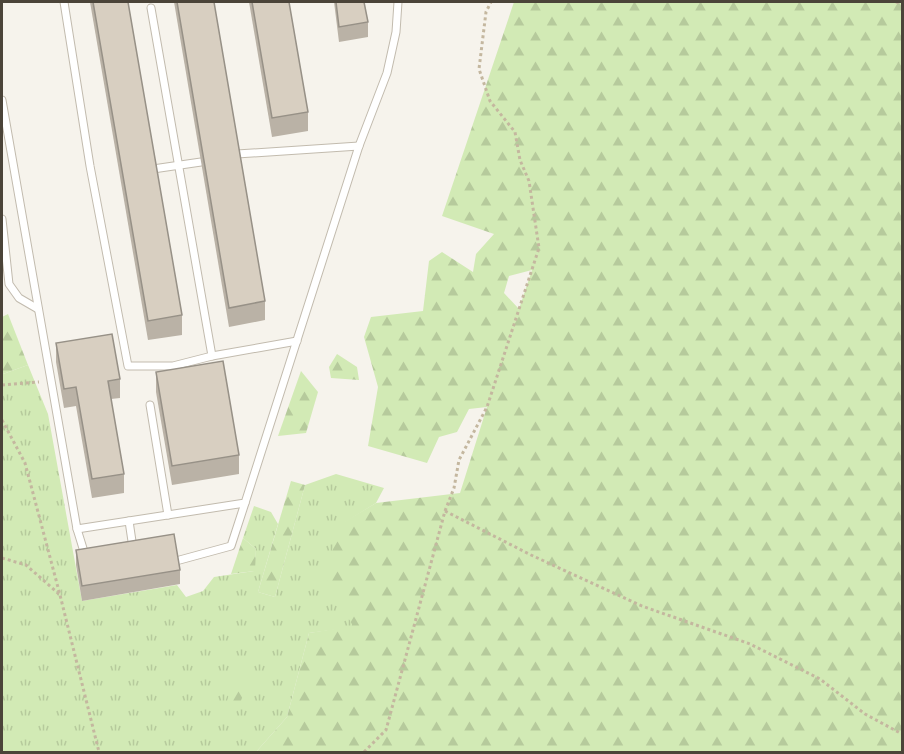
<svg xmlns="http://www.w3.org/2000/svg" width="904" height="754" font-family="Montserrat,sans-serif">
  <style>
    .grass { fill: url(#grass-tufts) }
    .forest { fill: url(#forest-firs); fill-rule: evenodd }
    .lines { fill: none; stroke-linecap: round; stroke-linejoin: round }
    .service-casing { stroke: #c2bbae; stroke-width: 9 }
    .path { stroke: #c4b79f; stroke-width: 3; stroke-dasharray: 3 3; stroke-linecap: butt }
    .service { stroke: #fff; stroke-width: 7 }
    .wall { fill: #bab2a6 }
    .building { fill: #d8cfc1; stroke: #979187; stroke-width: 1.5 }
  </style>
  <defs>
    <pattern id="grass-tufts" width="24" height="20" patternUnits="userSpaceOnUse" patternTransform="scale(1.5)"><rect width="24" height="20" fill="#d2eab5"/><path d="M3 7l-1-3M5 7V3M7 7l1-3M15 17l-1-3M17 17v-4M19 17l1-3" fill="none" stroke="#b6ca9c"/></pattern>
    <pattern id="forest-firs" width="22" height="20" patternUnits="userSpaceOnUse" patternTransform="scale(1.5)"><rect width="22" height="20" fill="#d2eab5"/><path d="M5 1l3.5 6h-7zM16 11l3.5 6h-7z" fill="#b6ca9c"/></pattern>
  </defs>
  <rect width="100%" height="100%" fill="#f6f3ec"/>
  <polygon class="grass" points="28,365 48,414 82,601 177,585 186,597 203,591 214,577 254,571 256,549 243,538 254,506 271,512 278,524 258,592 275,597 305,485 336,474 384,488 376,503 339,526 354,627 309,633 287,717 256,752 2,752 2,372 3,374"/>
  <g class="forest">
    <path d="M514,2H902V752H256L287,717L309,633L353,626L325,577L339,525L376,503L460,493L487,407L469,409L457,432L439,437L427,463L368,446L378,387L364,337L371,317L423,311L429,261L442,252L473,272L476,254L494,234L442,216ZM532,270L519,309L504,293L509,276Z"/>
    <polygon points="8,314 28,365 3,374 2,317"/>
    <polygon points="337,354 357,367 359,380 331,378 329,367"/>
    <polygon points="301,371 318,392 306,433 278,436"/>
    <polygon points="291,481 305,485 275,597 258,592"/>
    <polygon points="243,538 256,549 255,571 231,574"/>
    <polygon points="234,672 249,681 235,715 226,706"/>
  </g>
  <g class="lines">
    <g class="service-casing">
      <g id="service">
        <polyline points="64,2 90,166 128,366 173,366 212,356 297,341"/>
        <polyline points="151,8 212,356"/>
        <polyline points="2,100 77,529 245,503 359,146 387,73 396,32 398,2"/>
        <polyline points="237,154 359,146"/>
        <polyline points="153,169 201,162"/>
        <polyline points="2,219 9,284 19,298 38,309"/>
        <polyline points="150,405 168,515"/>
        <polyline points="129,521 133,548"/>
        <polyline points="77,529 86,558"/>
        <polyline points="176,561 231,546 245,503"/>
      </g>
    </g>
    <g class="path">
      <polyline points="896,2 902,4"/>
      <polyline points="2,385 39,382"/>
      <polyline points="2,420 25,463 60,595 99,752"/>
      <polyline points="445,511 531,555 642,606 750,644 820,679 865,714 902,734"/>
      <polyline points="2,558 26,565 59,594"/>
      <polyline points="364,752 386,730 445,511 454,488 459,460 487,407 539,248 529,181 520,160 515,132 490,101 479,69 486,12 491,2"/>
    </g>
    <use href="#service" class="service"/>
  </g>
  <g class="wall">
    <polygon points="90,2 128,2 182,315 182,335 148,340"/>
    <polygon points="174,2 214,2 265,301 265,320 229,327"/>
    <polygon points="249,2 289,2 308,112 308,131 272,137"/>
    <polygon points="334,2 364,2 368,22 368,37 339,42"/>
    <polygon points="56,343 120,379 120,398 111,399 124,474 124,493 92,498 76,406 64,408 56,362"/>
    <polygon points="156,372 239,455 239,474 172,485 156,392"/>
    <polygon points="76,550 180,570 180,584 82,601 76,565"/>
  </g>
  <g class="building">
    <polygon points="93,2 128,2 182,315 148,321"/>
    <polygon points="177,2 214,2 265,301 229,308"/>
    <polygon points="252,2 289,2 308,112 272,118"/>
    <polygon points="336,2 364,2 368,22 339,27"/>
    <polygon points="112,334 120,379 108,381 124,474 92,479 76,387 64,389 56,343"/>
    <polygon points="223,361 239,455 172,466 156,372"/>
    <polygon points="174,534 180,570 82,586 76,550"/>
  </g>
  <rect width="904" height="754" fill="none" stroke="#4b4439" stroke-width="6"/>
</svg>
